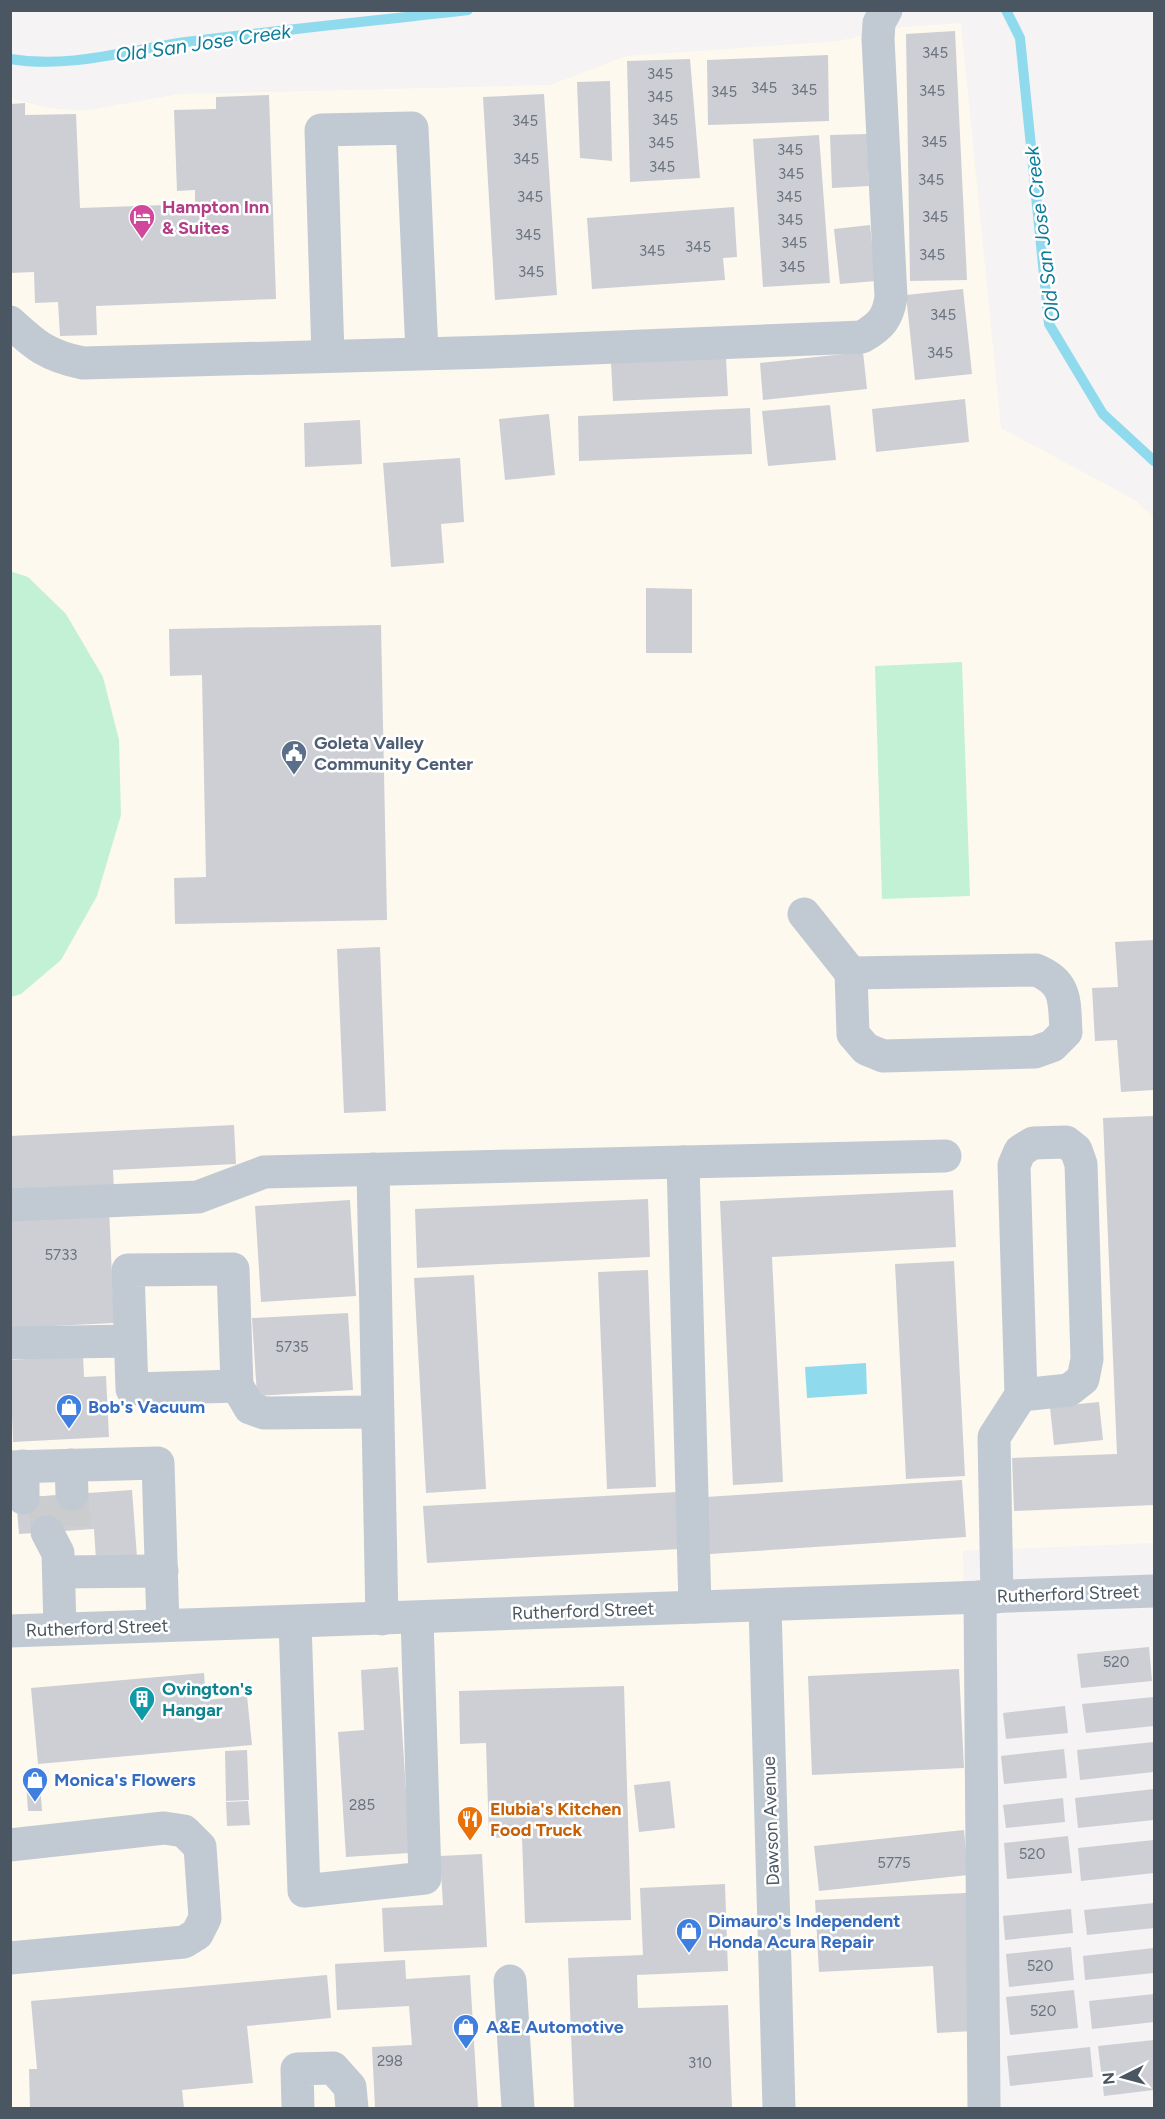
<svg xmlns="http://www.w3.org/2000/svg" width="1165" height="2119" font-family="Figtree,sans-serif">
  <style>
    .commercial { fill: #fdf9ef }
    .green { fill: #c3f1d5 }
    .water { fill: #90daee }
    .lines { fill: none; stroke-linecap: round; stroke-linejoin: round }
    .stream { stroke: #90daee; stroke-width: 10 }
    .building { fill: #cdcfd5 }
    .minor-tunnel { stroke: #caccce; stroke-width: 33; stroke-dasharray: 33 16; stroke-linecap: butt }
    .minor { stroke: #c1cad2; stroke-width: 33 }
    .labels { text-anchor: middle; stroke-width: 5; stroke-linejoin: round; paint-order: stroke }
    .number-label { font-size: 15px; fill: #6b747e }
    .hotel-label { font-size: 18px; font-weight: bold; fill: #b23c85; stroke: #fff; text-anchor: start }
    .service-label { font-size: 18px; font-weight: bold; fill: #4e5e75; stroke: #fff; text-anchor: start }
    .shop-label { font-size: 18px; font-weight: bold; fill: #366cbe; stroke: #fff; text-anchor: start }
    .street-label { font-size: 18px; fill: #4a5661; stroke: #fff }
    .culture-label { font-size: 18px; font-weight: bold; fill: #0d838f; stroke: #fff; text-anchor: start }
    .food-label { font-size: 18px; font-weight: bold; fill: #c56008; stroke: #fff; text-anchor: start }
    .water-label { font-size: 20px; font-style: italic; fill: #0c7c9b; stroke: #fff }
  </style>
  <rect width="100%" height="100%" fill="#f5f3f3"/>
  <polygon class="commercial" points="961,23 1001,428 1135,500 1154,518 1154,1543 963,1551 973,2108 11,2108 10,98 49,108 82,111 179,94 550,85 626,56 838,41 903,27"/>
  <g class="green">
    <polygon points="10,571 28,577 66,614 103,677 119,740 121,815 97,896 61,960 21,994 11,997"/>
    <polygon points="962,662 970,896 882,899 875,666"/>
  </g>
  <polygon class="water" points="866,1363 867,1394 807,1398 805,1367"/>
  <g class="lines">
    <g class="stream">
      <polyline points="1006,10 1020,38 1049,324 1103,414 1154,461"/>
      <path d="M10,59C71,69 127,50 186,42C280,30 374,21 468,10"/>
    </g>
  </g>
  <g class="building">
    <polygon points="955,31 967,280 910,281 906,34"/>
    <polygon points="828,55 829,121 708,125 707,60"/>
    <polygon points="690,59 700,178 630,182 627,61"/>
    <polygon points="610,81 612,161 580,158 577,82"/>
    <polygon points="544,94 557,295 495,300 483,97"/>
    <polygon points="269,95 276,299 96,306 97,335 60,336 58,302 35,303 34,272 10,273 10,104 25,103 25,115 76,114 80,208 195,204 195,190 177,191 174,110 216,109 216,97"/>
    <polygon points="867,134 869,186 832,188 830,135"/>
    <polygon points="819,135 830,283 763,287 753,139"/>
    <polygon points="734,207 737,257 723,258 725,280 592,289 587,218"/>
    <polygon points="870,225 876,281 840,284 834,229"/>
    <polygon points="963,289 972,374 915,380 906,295"/>
    <polygon points="863,352 867,389 763,400 760,363"/>
    <polygon points="726,358 728,396 613,401 611,363"/>
    <polygon points="965,399 969,442 876,452 872,409"/>
    <polygon points="830,405 836,460 768,466 762,411"/>
    <polygon points="750,408 752,454 579,461 578,416"/>
    <polygon points="549,414 555,475 505,480 499,419"/>
    <polygon points="360,420 362,464 305,467 304,423"/>
    <polygon points="460,458 464,522 441,524 444,563 391,567 383,463"/>
    <polygon points="646,588 692,589 692,653 646,653"/>
    <polygon points="381,625 387,920 175,924 174,878 206,877 202,675 170,676 169,629"/>
    <polygon points="1154,940 1154,1090 1121,1092 1117,1040 1095,1041 1092,988 1118,987 1115,942"/>
    <polygon points="380,947 386,1111 344,1113 337,949"/>
    <polygon points="1154,1116 1154,1505 1014,1511 1012,1458 1117,1454 1103,1118"/>
    <polygon points="234,1125 236,1164 113,1170 114,1191 10,1196 10,1136"/>
    <polygon points="953,1190 956,1247 772,1257 783,1482 733,1485 720,1201"/>
    <polygon points="648,1199 650,1257 417,1268 415,1209"/>
    <polygon points="350,1200 356,1296 261,1302 255,1206"/>
    <polygon points="109,1208 114,1323 12,1328 10,1212"/>
    <polygon points="954,1261 965,1476 906,1479 895,1264"/>
    <polygon points="648,1270 656,1487 607,1489 598,1272"/>
    <polygon points="474,1275 486,1489 426,1493 414,1278"/>
    <polygon points="348,1313 353,1390 257,1396 252,1318"/>
    <polygon points="83,1356 84,1377 106,1376 109,1437 13,1442 10,1360"/>
    <polygon points="1099,1402 1103,1440 1054,1445 1050,1407"/>
    <polygon points="962,1480 966,1537 710,1554 706,1497"/>
    <polygon points="132,1490 137,1557 96,1560 94,1529 19,1534 16,1498"/>
    <polygon points="677,1492 680,1549 427,1563 423,1506"/>
    <polygon points="1149,1647 1152,1681 1081,1688 1077,1654"/>
    <polygon points="398,1667 410,1853 346,1857 338,1732 364,1730 361,1670"/>
    <polygon points="959,1669 964,1768 812,1775 808,1676"/>
    <polygon points="204,1673 206,1700 247,1696 252,1745 38,1764 31,1688"/>
    <polygon points="624,1686 631,1920 525,1923 522,1837 489,1838 486,1743 460,1744 459,1691"/>
    <polygon points="1154,1697 1154,1726 1086,1733 1082,1704"/>
    <polygon points="1065,1706 1068,1733 1006,1739 1003,1713"/>
    <polygon points="1154,1742 1154,1772 1080,1780 1077,1750"/>
    <polygon points="1064,1749 1067,1778 1004,1784 1001,1756"/>
    <polygon points="247,1750 249,1800 226,1801 225,1751"/>
    <polygon points="670,1781 675,1828 639,1832 634,1785"/>
    <polygon points="26,1782 40,1782 42,1811 28,1811"/>
    <polygon points="1154,1789 1154,1820 1078,1828 1075,1798"/>
    <polygon points="1063,1798 1065,1822 1006,1828 1003,1805"/>
    <polygon points="248,1801 250,1825 227,1826 226,1802"/>
    <polygon points="964,1830 968,1875 819,1891 814,1846"/>
    <polygon points="1068,1836 1072,1873 1007,1879 1004,1843"/>
    <polygon points="1154,1840 1154,1873 1081,1881 1078,1848"/>
    <polygon points="482,1854 487,1947 384,1952 382,1908 443,1905 440,1856"/>
    <polygon points="725,1884 728,1971 637,1975 638,2008 728,2005 732,2108 574,2108 568,1958 643,1955 640,1888"/>
    <polygon points="966,1893 973,2031 937,2033 933,1966 819,1972 815,1900"/>
    <polygon points="1154,1903 1154,1928 1087,1935 1084,1910"/>
    <polygon points="1071,1909 1073,1933 1005,1940 1003,1916"/>
    <polygon points="1071,1947 1074,1980 1009,1987 1006,1954"/>
    <polygon points="1154,1948 1154,1973 1085,1980 1083,1956"/>
    <polygon points="405,1960 406,1979 470,1975 478,2108 375,2108 372,2047 412,2045 409,2006 337,2010 335,1964"/>
    <polygon points="327,1975 331,2018 247,2026 253,2083 182,2090 184,2108 30,2108 29,2069 37,2069 31,2001"/>
    <polygon points="1074,1990 1078,2028 1010,2035 1006,1997"/>
    <polygon points="1154,1994 1154,2022 1092,2029 1089,2001"/>
    <polygon points="1154,2040 1154,2090 1104,2096 1098,2046"/>
    <polygon points="1090,2047 1093,2077 1010,2086 1007,2056"/>
  </g>
  <g class="lines">
    <g class="minor-tunnel">
      <polyline points="72,1494 74,1530"/>
      <polyline points="45,1496 47,1532"/>
    </g>
    <g class="minor">
      <path d="M10,322C36,346 48,356 83,363L493,352L862,337C881,326 888,318 891,297L878,39L879,23L886,10"/>
      <polyline points="328,356 321,130 412,128 422,353"/>
      <path d="M804,914L851,973L853,1034L866,1049L883,1056L1035,1052L1052,1046L1066,1032C1064,1002 1068,983 1036,970L851,973"/>
      <polyline points="683,1162 945,1156"/>
      <polyline points="373,1169 382,1619"/>
      <polyline points="10,1205 198,1197 264,1172 683,1162 695,1607"/>
      <polygon points="233,1269 237,1386 132,1389 128,1270"/>
      <polyline points="10,1343 130,1341"/>
      <polyline points="237,1386 250,1408 264,1413 376,1412"/>
      <polyline points="71,1465 72,1494"/>
      <polyline points="23,1466 23,1498"/>
      <polyline points="10,1467 158,1463 163,1625"/>
      <polyline points="47,1532 58,1553 60,1629"/>
      <polyline points="59,1572 162,1571"/>
      <polyline points="980,1597 984,2108"/>
      <polyline points="997,1597 994,1437 1021,1395 1014,1165 1020,1151 1033,1143 1066,1142 1076,1150 1081,1164 1087,1359 1083,1379 1069,1390 1021,1395"/>
      <polyline points="765,1606 779,2108"/>
      <polyline points="295,1622 304,1891 425,1878 417,1618"/>
      <polyline points="10,1631 1154,1591"/>
      <polyline points="10,1845 164,1828 184,1831 200,1847 205,1918 197,1934 184,1942 10,1958"/>
      <polyline points="510,1981 518,2108"/>
      <polyline points="298,2108 297,2069 333,2068 350,2087 352,2108"/>
    </g>
  </g>
  <defs>
    <g id="hotel-pin" transform="scale(1.35)"><path d="M0 17L-7.5 6A9.5 9.5 0 1 1 7.5 6Z" fill="#d1479c" stroke="#fff"/><path d="M-6-4.5h1.5V1H6V5H4.5V3h-9V5H-6ZM-4 0a1.8 1.8 0 1 1 3.6 0ZM.5 0V-2.5h3Q6-2.5 6 0Z" fill="#fff"/></g>
    <g id="civic-pin" transform="scale(1.35)"><path d="M0 17L-7.5 6A9.5 9.5 0 1 1 7.5 6Z" fill="#5c6f8a" stroke="#fff"/><path d="M-.6-6.5H3V-4.5H.6V-3L4-1V1h2V6H-6V1h2V-1L-.6-3ZM-1.2 2.5V6h2.4V2.5Z" fill="#fff"/></g>
    <g id="shop-pin" transform="scale(1.35)"><path d="M0 17L-7.5 6A9.5 9.5 0 1 1 7.5 6Z" fill="#3f7fe0" stroke="#fff"/><path d="M-5-2.5h2.3a2.7 3.5 0 0 1 5.4 0H5L5.5 6h-11ZM-1.5-2.5h3a1.5 2.3 0 0 0-3 0Z" fill="#fff"/></g>
    <g id="building-pin" transform="scale(1.35)"><path d="M0 17L-7.5 6A9.5 9.5 0 1 1 7.5 6Z" fill="#0f9aa8" stroke="#fff"/><path d="M-4-6H4V6H1V3H-1V6H-4ZM-2.5-4.3h1.7v1.8h-1.7ZM.8-4.3h1.7v1.8H.8ZM-2.5-1h1.7V.8h-1.7ZM.8-1h1.7V.8H.8Z" fill="#fff"/></g>
    <g id="restaurant-pin" transform="scale(1.35)"><path d="M0 17L-7.5 6A9.5 9.5 0 1 1 7.5 6Z" fill="#e8710a" stroke="#fff"/><path d="M-5-6h1v4h1v-4h1v4h1v-4h1v5L-1.5 .5V6h-2V.5L-5-1ZM5-6V6H3V1.5H1.5Q1.5-4 5-6Z" fill="#fff"/></g>
  </defs>
  <g fill-rule="evenodd">
    <use href="#hotel-pin" x="142" y="217"/>
    <use href="#civic-pin" x="294" y="753"/>
    <use href="#shop-pin" x="69" y="1407"/>
    <use href="#building-pin" x="142" y="1699"/>
    <use href="#shop-pin" x="35" y="1780"/>
    <use href="#restaurant-pin" x="470" y="1819"/>
    <use href="#shop-pin" x="689" y="1931"/>
    <use href="#shop-pin" x="466" y="2027"/>
  </g>
  <g class="labels">
    <g class="number-label">
      <text x="935" y="58">345</text>
      <text x="660" y="79">345</text>
      <text x="764" y="93">345</text>
      <text x="804" y="95">345</text>
      <text x="932" y="96">345</text>
      <text x="724" y="97">345</text>
      <text x="660" y="102">345</text>
      <text x="665" y="125">345</text>
      <text x="525" y="126">345</text>
      <text x="934" y="147">345</text>
      <text x="661" y="148">345</text>
      <text x="790" y="155">345</text>
      <text x="526" y="164">345</text>
      <text x="662" y="172">345</text>
      <text x="791" y="179">345</text>
      <text x="931" y="185">345</text>
      <text x="530" y="202">345</text>
      <text x="789" y="202">345</text>
      <text x="935" y="222">345</text>
      <text x="790" y="225">345</text>
      <text x="528" y="240">345</text>
      <text x="794" y="248">345</text>
      <text x="698" y="252">345</text>
      <text x="652" y="256">345</text>
      <text x="932" y="260">345</text>
      <text x="792" y="272">345</text>
      <text x="531" y="277">345</text>
      <text x="943" y="320">345</text>
      <text x="940" y="358">345</text>
      <text x="61" y="1260">5733</text>
      <text x="292" y="1352">5735</text>
      <text x="1116" y="1667">520</text>
      <text x="362" y="1810">285</text>
      <text x="1032" y="1859">520</text>
      <text x="894" y="1868">5775</text>
      <text x="1040" y="1971">520</text>
      <text x="1043" y="2016">520</text>
      <text x="390" y="2066">298</text>
      <text x="700" y="2068">310</text>
    </g>
    <g class="hotel-label">
      <text x="162" y="213">Hampton Inn<tspan x="162" dy="21">&amp; Suites</tspan></text>
    </g>
    <g class="service-label">
      <text x="314" y="749">Goleta Valley<tspan x="314" dy="21">Community Center</tspan></text>
    </g>
    <g class="shop-label">
      <text x="88" y="1413">Bob's Vacuum</text>
      <text x="54" y="1786">Monica's Flowers</text>
      <text x="708" y="1927">Dimauro's Independent<tspan x="708" dy="21">Honda Acura Repair</tspan></text>
      <text x="486" y="2033">A&amp;E Automotive</text>
    </g>
    <g class="street-label">
      <text transform="translate(1068 1594) rotate(-2)" y="6">Rutherford Street</text>
      <text transform="translate(583 1611) rotate(-2)" y="6">Rutherford Street</text>
      <text transform="translate(97 1628) rotate(-2)" y="6">Rutherford Street</text>
      <text transform="translate(771 1821) rotate(-92)" y="6">Dawson Avenue</text>
    </g>
    <g class="culture-label">
      <text x="162" y="1695">Ovington's<tspan x="162" dy="21">Hangar</tspan></text>
    </g>
    <g class="food-label">
      <text x="490" y="1815">Elubia's Kitchen<tspan x="490" dy="21">Food Truck</tspan></text>
    </g>
    <g class="water-label">
      <text transform="translate(203 43) rotate(-8)" y="7">Old San Jose Creek</text>
      <text transform="translate(1042 234) rotate(-97)" y="7">Old San Jose Creek</text>
    </g>
  </g>
  <rect width="1165" height="2119" fill="none" stroke="#4a5661" stroke-width="24"/>
  <g transform="translate(1123 2077) rotate(264)" stroke="#ffffff" stroke-width="4.5" paint-order="stroke">
  <path d="M0-4.5L10 22L0 15L-10 22Z" fill="#4a5661"/>
  <text y="-9" font-size="16" font-weight="bold" text-anchor="middle" fill="#4a5661">N</text>
  </g>
</svg>
